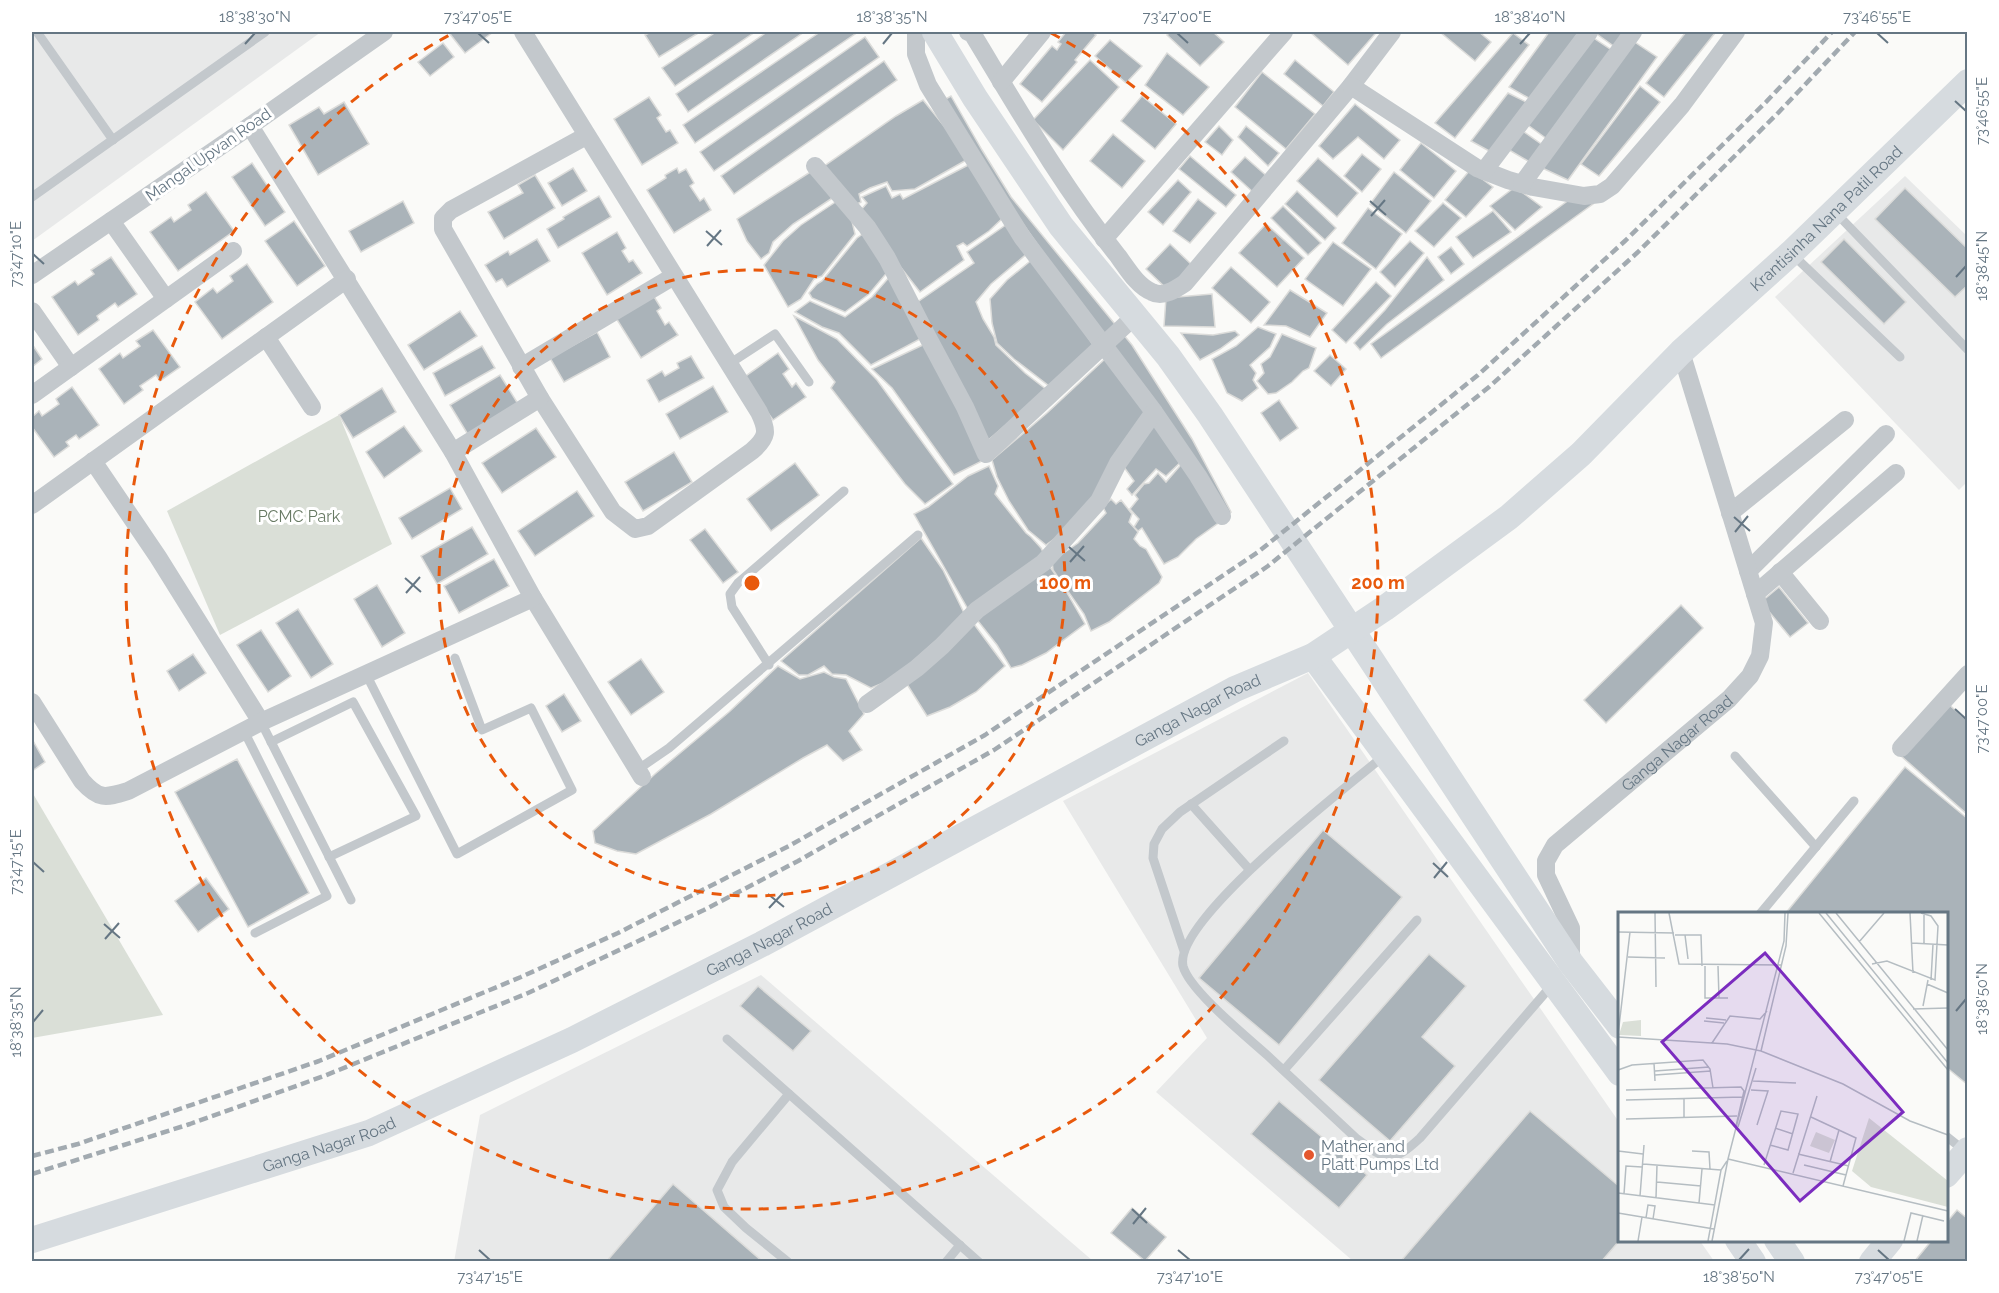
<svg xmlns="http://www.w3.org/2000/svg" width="1999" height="1293" font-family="Raleway,sans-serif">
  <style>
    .built { fill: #e8e9e9 }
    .green { fill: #dadfd7 }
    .building { fill: #aab3b9; stroke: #dcdcda; stroke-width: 1.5 }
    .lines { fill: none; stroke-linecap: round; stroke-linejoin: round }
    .lane { stroke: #c3c8cc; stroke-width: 9 }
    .street { stroke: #c3c8cc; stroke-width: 18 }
    .secondary { stroke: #d6dbdf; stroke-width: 26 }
    .rail { stroke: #a2aab0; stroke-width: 4.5; stroke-dasharray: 9 4.5; stroke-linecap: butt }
    .ticks { fill: none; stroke: #657683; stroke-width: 2 }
    .ring { fill: none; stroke: #e8590c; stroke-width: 3; stroke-dasharray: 10 8 }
    .poi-dot { fill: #e4572e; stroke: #fff; stroke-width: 2 }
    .labels { text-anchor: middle; stroke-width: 6; stroke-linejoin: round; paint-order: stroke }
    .street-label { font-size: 16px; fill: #657683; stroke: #fff }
    .park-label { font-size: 16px; fill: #687a64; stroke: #fff }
    .poi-label { font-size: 16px; fill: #657683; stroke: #fff; text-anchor: start }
    .inset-road { fill: none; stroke: #b5bdc2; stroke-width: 1.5 }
    .view { fill: #7b2cbf; fill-opacity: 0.15; stroke: #7b2cbf; stroke-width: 3 }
    .inset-edge { fill: none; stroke: #657683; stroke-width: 3 }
    .centre { fill: #e8590c; stroke: #fff; stroke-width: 3 }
    .ring-label { font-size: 18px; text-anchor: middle; font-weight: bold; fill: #e8590c; stroke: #fff; stroke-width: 6; stroke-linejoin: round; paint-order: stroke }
    .neatline { fill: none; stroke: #657683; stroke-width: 2 }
    .ticks-label { font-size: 15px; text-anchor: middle; fill: #657683 }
  </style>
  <rect width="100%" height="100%" fill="#fafaf8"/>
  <g class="built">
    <polygon points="32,32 321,32 32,241"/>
    <polygon points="1905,176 1967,236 1967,482 1959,490 1775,297"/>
    <polygon points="1308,673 1619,1122 1620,1240 1700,1241 1714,1261 1353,1261 1156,1092 1207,1038 1063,801"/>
    <polygon points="761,975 1093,1261 454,1262 480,1115"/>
  </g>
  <g class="green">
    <polygon points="339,415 392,544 220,635 167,511"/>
    <polygon points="32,792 163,1015 32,1038"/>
  </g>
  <g class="building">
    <polygon points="454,32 493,32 465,53 450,34"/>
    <polygon points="651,32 700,32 659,57 645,35"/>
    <polygon points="716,32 755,32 675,86 662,68"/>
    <polygon points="767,32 804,32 688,112 676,94"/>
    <polygon points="820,32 858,32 695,143 683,125"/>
    <polygon points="1066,32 1092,32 1096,35 1075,60 1077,62 1042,102 1020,84 1052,46 1057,50 1061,44 1058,42"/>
    <polygon points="1170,32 1213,32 1224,42 1200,66 1167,35"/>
    <polygon points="1310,32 1372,32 1375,34 1348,65"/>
    <polygon points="1440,32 1479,32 1491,42 1475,61"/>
    <polygon points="1549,32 1579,32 1532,100 1509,87"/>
    <polygon points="1594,32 1627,32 1615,47"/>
    <polygon points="1686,32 1713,32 1715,33 1664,97 1646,83"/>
    <polygon points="1513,33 1529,45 1455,138 1435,123"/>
    <polygon points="1589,35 1613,51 1547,139 1525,123"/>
    <polygon points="865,37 879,57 714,171 700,152"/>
    <polygon points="1630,39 1657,57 1568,180 1540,167"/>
    <polygon points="1110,40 1142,66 1126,83 1095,56"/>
    <polygon points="443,43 454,57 430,76 418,62"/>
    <polygon points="1167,53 1209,87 1183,115 1145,85"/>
    <polygon points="1090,60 1119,87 1063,150 1033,120"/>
    <polygon points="1295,60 1334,92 1323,106 1284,74"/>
    <polygon points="884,61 897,80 734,194 721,176"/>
    <polygon points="1262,72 1315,114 1286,149 1235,107"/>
    <polygon points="1640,86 1660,102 1599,176 1581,164"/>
    <polygon points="1508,93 1528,103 1491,152 1471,141"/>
    <polygon points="951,96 982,150 1011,197 1132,345 1192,439 1231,512 1227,516 954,125 940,102"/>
    <polygon points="1142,96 1176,124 1155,149 1121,121"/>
    <polygon points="649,97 661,115 657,118 666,132 670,130 678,143 642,165 614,119"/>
    <polygon points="923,100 970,158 915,189 892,191 887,182 870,188 859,194 861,202 851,207 820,169 896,116"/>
    <polygon points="344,102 369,144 318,175 289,125 319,107 324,114"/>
    <polygon points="1355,104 1400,140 1384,159 1358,137 1333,159 1319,146"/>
    <polygon points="1219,126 1233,140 1222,155 1205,142"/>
    <polygon points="1246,126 1279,153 1268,166 1238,137"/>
    <polygon points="1517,127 1544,146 1533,164 1504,147"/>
    <polygon points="1113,134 1145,161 1122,188 1090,161"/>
    <polygon points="1421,143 1456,171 1434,198 1400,170"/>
    <polygon points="1362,154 1381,169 1362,192 1344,176"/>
    <polygon points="1190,156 1236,195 1226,207 1179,169"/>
    <polygon points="1245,157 1269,178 1255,194 1231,172"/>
    <polygon points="1318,158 1358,193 1337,217 1297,181"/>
    <polygon points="974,162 1006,215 989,231 967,246 963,243 957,246 964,260 920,292 895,260 861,210 867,203 862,197 886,186 892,198 900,194 903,199"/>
    <polygon points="252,163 285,212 265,226 232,177"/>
    <polygon points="573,168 587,191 562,206 548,183"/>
    <polygon points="677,168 679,173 686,169 694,183 690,186 700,201 704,198 711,210 674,233 647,190 666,178 665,175"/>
    <polygon points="815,169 837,195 793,224 773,242 769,253 761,259 747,241 737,219"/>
    <polygon points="1470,170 1493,187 1466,217 1445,200"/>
    <polygon points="1394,172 1431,201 1406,233 1370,204"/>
    <polygon points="535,175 555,208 504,239 488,212 523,193 518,185"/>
    <polygon points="1178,180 1191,192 1163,225 1148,212"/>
    <polygon points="1515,187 1542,207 1515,230 1490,206"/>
    <polygon points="1905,188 1968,249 1968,285 1955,297 1875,219"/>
    <polygon points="1297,191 1336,228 1325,240 1285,204"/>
    <polygon points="206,192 234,231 178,271 150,232 171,217 174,222 191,210 188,205"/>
    <polygon points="599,196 611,217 558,248 547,229 564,219 563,217"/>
    <polygon points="1573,197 1593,204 1381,358 1371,344"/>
    <polygon points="840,199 851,217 855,234 822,276 814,279 801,299 788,307 764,265 783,241 801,225"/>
    <polygon points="1198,199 1216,213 1190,243 1173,231"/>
    <polygon points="403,201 414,223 361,252 349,231"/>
    <polygon points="1443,203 1461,218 1434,247 1415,231"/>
    <polygon points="1283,206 1321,243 1308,255 1271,218"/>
    <polygon points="1368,208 1402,234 1376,269 1342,243"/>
    <polygon points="1493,211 1511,232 1473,258 1456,237"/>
    <polygon points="294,221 325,266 297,286 265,241"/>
    <polygon points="1010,222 1029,252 991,284 976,302 983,319 994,337 996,345 1025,373 1047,390 986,442 916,303 974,263 967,252"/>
    <polygon points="1266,224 1304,258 1277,287 1239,253"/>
    <polygon points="867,231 890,269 869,294 845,312 812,298 809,293 817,284 822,281 857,238"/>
    <polygon points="617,232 626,248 622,251 629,262 633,260 642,273 607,295 582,253"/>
    <polygon points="537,239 550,261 507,287 502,279 496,282 485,265 508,251 510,255"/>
    <polygon points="1844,239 1906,302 1884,324 1821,262"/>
    <polygon points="1410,241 1424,253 1395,287 1380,272"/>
    <polygon points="1333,242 1371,269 1343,306 1305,279"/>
    <polygon points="1170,244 1193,266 1169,291 1146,269"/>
    <polygon points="1451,247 1464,264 1451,274 1438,257"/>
    <polygon points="111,257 137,294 118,307 115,303 97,316 99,320 78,335 52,297 75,281 78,285 94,274 91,270"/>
    <polygon points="1427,257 1444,280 1387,324 1360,350 1354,343 1385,310"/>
    <polygon points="1034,258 1094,346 1053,389 1014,359 997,343 992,323 990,299 1007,280"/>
    <polygon points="247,264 273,302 222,339 195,302 213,288 217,293 233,281 230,276"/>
    <polygon points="1231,267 1270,302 1251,323 1212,288"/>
    <polygon points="891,275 922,338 871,365 839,333 822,327 795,312 810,301 845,317 872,297"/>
    <polygon points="1376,282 1391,296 1346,343 1332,330"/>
    <polygon points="1290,290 1327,313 1310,337 1286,326 1264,325"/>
    <polygon points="1212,294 1215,327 1164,326 1166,298"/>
    <polygon points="653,295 661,308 657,311 665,325 669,322 678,335 641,358 616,318"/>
    <polygon points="460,311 477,336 424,370 408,345"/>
    <polygon points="794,316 837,339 877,380 953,484 925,504 905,484 831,388 835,382 818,360"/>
    <polygon points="1258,327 1276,334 1270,347 1250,365 1256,373 1253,380 1258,388 1242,401 1227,393 1212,359 1236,346"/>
    <polygon points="153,330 180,367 160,381 156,375 140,386 143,390 124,404 99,369 120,353 123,358 140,346 136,341"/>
    <polygon points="1235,331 1239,335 1220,349 1200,360 1181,333 1213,335"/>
    <polygon points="597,332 610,357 564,382 550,358"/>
    <polygon points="1282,334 1316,348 1309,368 1303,371 1292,382 1276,393 1268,394 1257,381 1264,373 1261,364 1270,357"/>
    <polygon points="927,343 984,460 954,475 892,388 872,369"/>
    <polygon points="32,344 42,359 32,367"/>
    <polygon points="482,346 495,368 445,396 433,373"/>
    <polygon points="778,353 789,369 783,374 792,387 796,383 806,397 773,420 743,378"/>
    <polygon points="1330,355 1346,369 1331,386 1314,371"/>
    <polygon points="691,356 704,378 659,402 647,380 662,371 665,376 679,368 677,363"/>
    <polygon points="1107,357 1150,410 1085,512 1065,531 1046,545 1028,530 1009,501 997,477 992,460 1047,413"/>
    <polygon points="500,375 520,407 470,438 450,405"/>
    <polygon points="713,386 728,412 680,439 666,414"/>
    <polygon points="72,387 99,425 79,439 76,435 66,442 69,446 54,457 32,427 32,417 39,411 42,416 59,404 56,399"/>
    <polygon points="382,388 396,412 353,438 339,415"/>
    <polygon points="1279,400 1298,428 1280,441 1261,413"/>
    <polygon points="1154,416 1185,458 1166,476 1156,469 1132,495 1127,489 1134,481 1121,463"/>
    <polygon points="404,426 422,451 384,478 366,452"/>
    <polygon points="536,428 556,457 502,493 482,463"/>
    <polygon points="674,452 692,482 643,511 625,482"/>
    <polygon points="1185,460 1224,519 1196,539 1178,557 1164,564 1142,528 1138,531 1134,527 1139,519 1130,509 1138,499 1135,495 1144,484 1149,483 1158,473 1166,482"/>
    <polygon points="795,463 819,495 771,531 747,499"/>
    <polygon points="989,466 998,486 995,494 1026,533 1031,537 1041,548 1046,558 969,611 914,514 928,507 968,476"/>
    <polygon points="450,488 462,509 412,539 399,518"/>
    <polygon points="577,491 594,516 535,556 518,531"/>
    <polygon points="1111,499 1116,504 1121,500 1132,514 1129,522 1138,532 1134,539 1140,546 1146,549 1162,577 1159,583 1109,622 1091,631 1084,614 1053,570 1052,561 1078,543 1106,513 1103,507"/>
    <polygon points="472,527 488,554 437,584 421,556"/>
    <polygon points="705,529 738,572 723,583 690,540"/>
    <polygon points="921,538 943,570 965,615 893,679 871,688 846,675 832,674 824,666 808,675 799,675 781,661"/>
    <polygon points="494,559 509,586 459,613 444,586"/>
    <polygon points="1048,564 1062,584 1085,624 1046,653 1022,665 1011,668 997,645 974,616"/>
    <polygon points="377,585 405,633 382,647 354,599"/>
    <polygon points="1779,587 1808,623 1790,637 1761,602"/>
    <polygon points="1681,605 1703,628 1606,723 1584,700"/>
    <polygon points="298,609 333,664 311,678 276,623"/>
    <polygon points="971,620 1005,666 976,692 950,707 927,716 905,681"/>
    <polygon points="261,630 291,676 268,692 237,645"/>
    <polygon points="193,654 206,673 179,691 167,671"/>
    <polygon points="641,659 664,692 631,715 608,682"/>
    <polygon points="778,666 800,679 824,672 834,677 846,679 864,714 849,731 862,750 843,761 827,745 803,758 711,814 636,854 617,851 595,843 593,831 655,774 729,712"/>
    <polygon points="564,694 581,721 562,732 546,706"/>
    <polygon points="1947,703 1968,721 1968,815 1901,756"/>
    <polygon points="32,739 45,762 32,771"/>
    <polygon points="237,759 309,893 248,927 175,792"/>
    <polygon points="1905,767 1968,819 1968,1085 1946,1067 1946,914 1785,914"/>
    <polygon points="1323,830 1402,897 1279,1045 1199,978"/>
    <polygon points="206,878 229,909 198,932 175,901"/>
    <polygon points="1429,954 1466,986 1422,1037 1455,1066 1390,1141 1319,1080"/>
    <polygon points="758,986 811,1031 793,1051 740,1006"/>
    <polygon points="1279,1101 1367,1175 1339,1208 1251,1134"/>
    <polygon points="1530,1111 1620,1187 1620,1240 1601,1262 1400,1262"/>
    <polygon points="673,1184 763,1262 606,1262"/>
    <polygon points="1132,1208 1166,1237 1145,1261 1111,1233"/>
    <polygon points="1957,1210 1968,1219 1968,1262 1914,1262 1932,1240 1946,1240 1946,1223"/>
  </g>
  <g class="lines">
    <g class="lane">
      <polyline points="37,32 113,140"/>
      <polyline points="32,197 265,32"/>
      <polyline points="1836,213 1968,350"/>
      <polyline points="1793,255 1900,357"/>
      <polyline points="729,364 775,334 809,382"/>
      <polyline points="769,665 732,607 730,594 738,583 844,491"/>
      <polyline points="366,674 457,854 572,790 531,708 482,730 455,658"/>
      <polyline points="261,722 351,900"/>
      <polyline points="244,731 327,896 255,933"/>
      <polyline points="271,742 353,702 416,816 329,857"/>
      <path d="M1385,755C1348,786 1173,920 1183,966C1189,990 1247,1037 1267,1055C1297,1083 1327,1111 1357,1139C1387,1161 1392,1164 1420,1138L1552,985"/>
      <polyline points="1735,756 1816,847"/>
      <polyline points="637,770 669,748 918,535"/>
      <polyline points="1191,804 1249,869"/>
      <polyline points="1760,914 1854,801"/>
      <polyline points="1184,951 1153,858 1154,844 1162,829 1180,812 1284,741"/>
      <polyline points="727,1039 979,1262"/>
      <polyline points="1284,1070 1417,920"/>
      <polyline points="1946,1136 1966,1152"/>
      <polyline points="788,1262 746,1228 724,1207 717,1190 732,1162 789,1094"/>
      <polyline points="946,1262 960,1245"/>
    </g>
    <g class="street">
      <path d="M523,32L759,412C768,431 768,437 752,451L648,526L635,529L613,512L540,398L443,229V218L451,210L586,136"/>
      <polyline points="916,32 916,54 928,85 1022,237 1154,412 1198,476 1222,516"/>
      <path d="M968,32L972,33C1018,109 1062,186 1118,256C1127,268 1137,286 1152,292C1163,298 1176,289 1185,283L1351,86L1392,32"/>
      <polyline points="1001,82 1042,32"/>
      <polyline points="1351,86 1477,168 1508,180 1533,187 1584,196 1600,194 1612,186 1682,105 1736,32"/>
      <polyline points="250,126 453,452 533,598 642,777"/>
      <polyline points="815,166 867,227 887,258 926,334 965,407 986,454 1135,316"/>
      <polyline points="1484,171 1589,32"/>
      <polyline points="1522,184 1633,32"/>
      <polyline points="111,221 166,299"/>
      <polyline points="1104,239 1284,32"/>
      <polyline points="32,275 250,126 384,32"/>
      <polyline points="32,311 71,367"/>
      <polyline points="266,337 312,407"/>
      <polyline points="521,367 674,276"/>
      <polyline points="32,395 233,251"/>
      <polyline points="453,452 540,398"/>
      <polyline points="93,461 158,557 261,722"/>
      <polyline points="32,505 347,279"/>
      <polyline points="1730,513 1845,420"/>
      <polyline points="1748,571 1886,434"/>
      <polyline points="1780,572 1820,621"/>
      <polyline points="1755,594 1896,473"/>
      <path d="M32,702L82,781C99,800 105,798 128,791L261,722L533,598"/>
      <polyline points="867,704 917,668 942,646 977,610 1043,563 1054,551 1099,501 1118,463 1154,412"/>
      <polyline points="1901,748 1968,674"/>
      <path id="s1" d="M1571,963V928L1546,875V861L1555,845L1729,699L1750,676L1760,656L1764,623L1681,352"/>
    </g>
    <g class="secondary">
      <polyline points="935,32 975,98 1061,226 1168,356 1210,415 1571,963 1620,1026"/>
      <polyline points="1313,656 1620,1073"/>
      <polyline points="1946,1175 1968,1150"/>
      <path id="s2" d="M32,1240L369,1133L572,1040L762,944L1235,689L1313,656L1385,608L1509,517L1581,454L1681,352L1791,253L1968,82"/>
      <polyline points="1738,1240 1753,1262"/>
      <polyline points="1777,1240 1792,1262"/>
      <polyline points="1872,1262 1890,1240"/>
    </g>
    <g class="rail">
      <polyline points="32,1156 78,1144 319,1061 521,977 618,933 789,846 985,735 1258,552 1478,375 1626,240 1766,102 1832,32"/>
      <polyline points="32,1174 190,1124 324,1076 528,993 704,910 798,861 994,750 1268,566 1489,387 1638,252 1778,113 1855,32"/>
    </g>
  </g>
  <path class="ticks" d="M478,33L489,43M1177,33L1188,43M1877,33L1888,43M245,44L255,33M883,44L892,33M1520,44L1530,33M1955,101L1966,111M1370,201L1386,215M1371,216L1385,200M706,231L722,245M707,246L721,230M33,254L44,264M1956,277L1966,266M1734,517L1750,531M1735,532L1748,516M1069,547L1085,561M1070,562L1084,546M405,578L421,592M406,593L420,577M1955,709L1966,719M33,862L44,872M1433,863L1448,877M1434,878L1447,862M768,894L784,907M769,908L783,893M104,924L120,938M105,939L119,923M1956,1011L1966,999M33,1022L43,1010M1132,1209L1147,1223M1133,1224L1146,1208M479,1250L490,1260M1178,1250L1190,1260M1878,1250L1889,1260M1739,1260L1749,1249"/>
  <g class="ring">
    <circle cx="752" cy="583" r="313"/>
    <path d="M1051 33A626 626 0 1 1 453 33"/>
  </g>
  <circle class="poi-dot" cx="1309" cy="1155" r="6"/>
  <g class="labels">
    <g class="street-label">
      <text transform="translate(208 154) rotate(-35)" y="6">Mangal Upvan Road</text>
      <text dy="6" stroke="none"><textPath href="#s2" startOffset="2088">Krantisinha Nana Patil Road</textPath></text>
      <text dy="6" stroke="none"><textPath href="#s2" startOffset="1284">Ganga Nagar Road</textPath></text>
      <text dy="6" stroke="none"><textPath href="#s1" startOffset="285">Ganga Nagar Road</textPath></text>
      <text dy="6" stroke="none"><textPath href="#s2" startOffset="798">Ganga Nagar Road</textPath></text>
      <text dy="6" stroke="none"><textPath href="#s2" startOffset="312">Ganga Nagar Road</textPath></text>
    </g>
    <g class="park-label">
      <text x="299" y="522">PCMC Park</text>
    </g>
    <g class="poi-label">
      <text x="1321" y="1152">Mather and<tspan x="1321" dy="18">Platt Pumps Ltd</tspan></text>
    </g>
  </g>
  <g transform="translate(1618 912)">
    <rect width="330" height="330" fill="#fafaf8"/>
    <path d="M23,108V124L1,123L5,110ZM251,206L330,269V295L253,275L234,259ZM198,220L217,228L211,241L192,234Z" fill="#dadfd7"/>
    <path class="inset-road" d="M37,1L38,75M51,1L61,52L163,53M201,1L330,158M208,1L330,151M218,1L330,138M292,1L295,61M306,1V32M0,20L56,21M57,23H83L84,54M67,23L70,47M241,30L266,1M294,31L330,33M10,45L47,46M254,52L269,49L317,68L320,14L313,4L303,1M87,54V86H110M100,54L101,86M313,68L315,32M309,72L330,81M305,94L310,68M295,97L330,96M88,106L108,108M86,109L106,111M0,123L12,20M0,125L109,132L143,139L225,172L292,209L330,223M94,131L112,104L142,107L149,99M143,139L168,34L170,1M36,151L37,169M0,158L14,153L85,148L92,157L95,176M37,159L91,155M37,163L93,159M135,169L178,171M8,178L123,175L126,179L118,214M133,178L150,179L139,213M66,186V205M8,188L125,185M193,205L238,226L225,274M8,207L119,204M120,215L138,156M157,216L175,222M0,239L25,242M74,239L91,240L92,257M180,242L231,254M110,247L330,299M212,250L221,218M25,252L103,258M146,253L163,199L180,202L170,238L152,233M186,253L228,263M175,261L199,184M39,270L83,274M0,281L97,293M6,282L8,254L24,255M22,284L26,233M38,286L39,253M81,291L84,257M0,301L96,317M28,306L30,293L37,294L35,307M20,329L24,305M90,329L103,258L109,249M94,329L110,247L166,29L167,1M286,329L293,301L326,309M299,329L305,303"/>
    <path class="view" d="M147,41L285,200L182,289L44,130Z"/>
    <rect width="330" height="330" class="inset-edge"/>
  </g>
  <circle cx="752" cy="583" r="9" class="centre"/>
  <g class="ring-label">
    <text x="1065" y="589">100 m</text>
    <text x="1378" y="589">200 m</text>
  </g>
  <rect width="1999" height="1293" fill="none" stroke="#ffffff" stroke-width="66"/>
  <rect x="33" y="33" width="1933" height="1227" class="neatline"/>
  <g class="ticks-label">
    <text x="255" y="22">18°38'30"N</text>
    <text x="478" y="22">73°47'05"E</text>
    <text x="892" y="22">18°38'35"N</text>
    <text x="1177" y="22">73°47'00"E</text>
    <text x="1530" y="22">18°38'40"N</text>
    <text x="1877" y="22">73°46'55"E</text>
    <text transform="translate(1982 111) rotate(-90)" y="5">73°46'55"E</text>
    <text transform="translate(16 254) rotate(-90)" y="5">73°47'10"E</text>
    <text transform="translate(1982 266) rotate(-90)" y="5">18°38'45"N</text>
    <text transform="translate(1982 719) rotate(-90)" y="5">73°47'00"E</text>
    <text transform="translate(16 862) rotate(-90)" y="5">73°47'15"E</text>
    <text transform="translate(1982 999) rotate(-90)" y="5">18°38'50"N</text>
    <text transform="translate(16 1022) rotate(-90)" y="5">18°38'35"N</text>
    <text x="490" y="1282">73°47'15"E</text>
    <text x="1190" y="1282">73°47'10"E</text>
    <text x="1739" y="1282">18°38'50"N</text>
    <text x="1889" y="1282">73°47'05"E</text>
  </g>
</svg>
